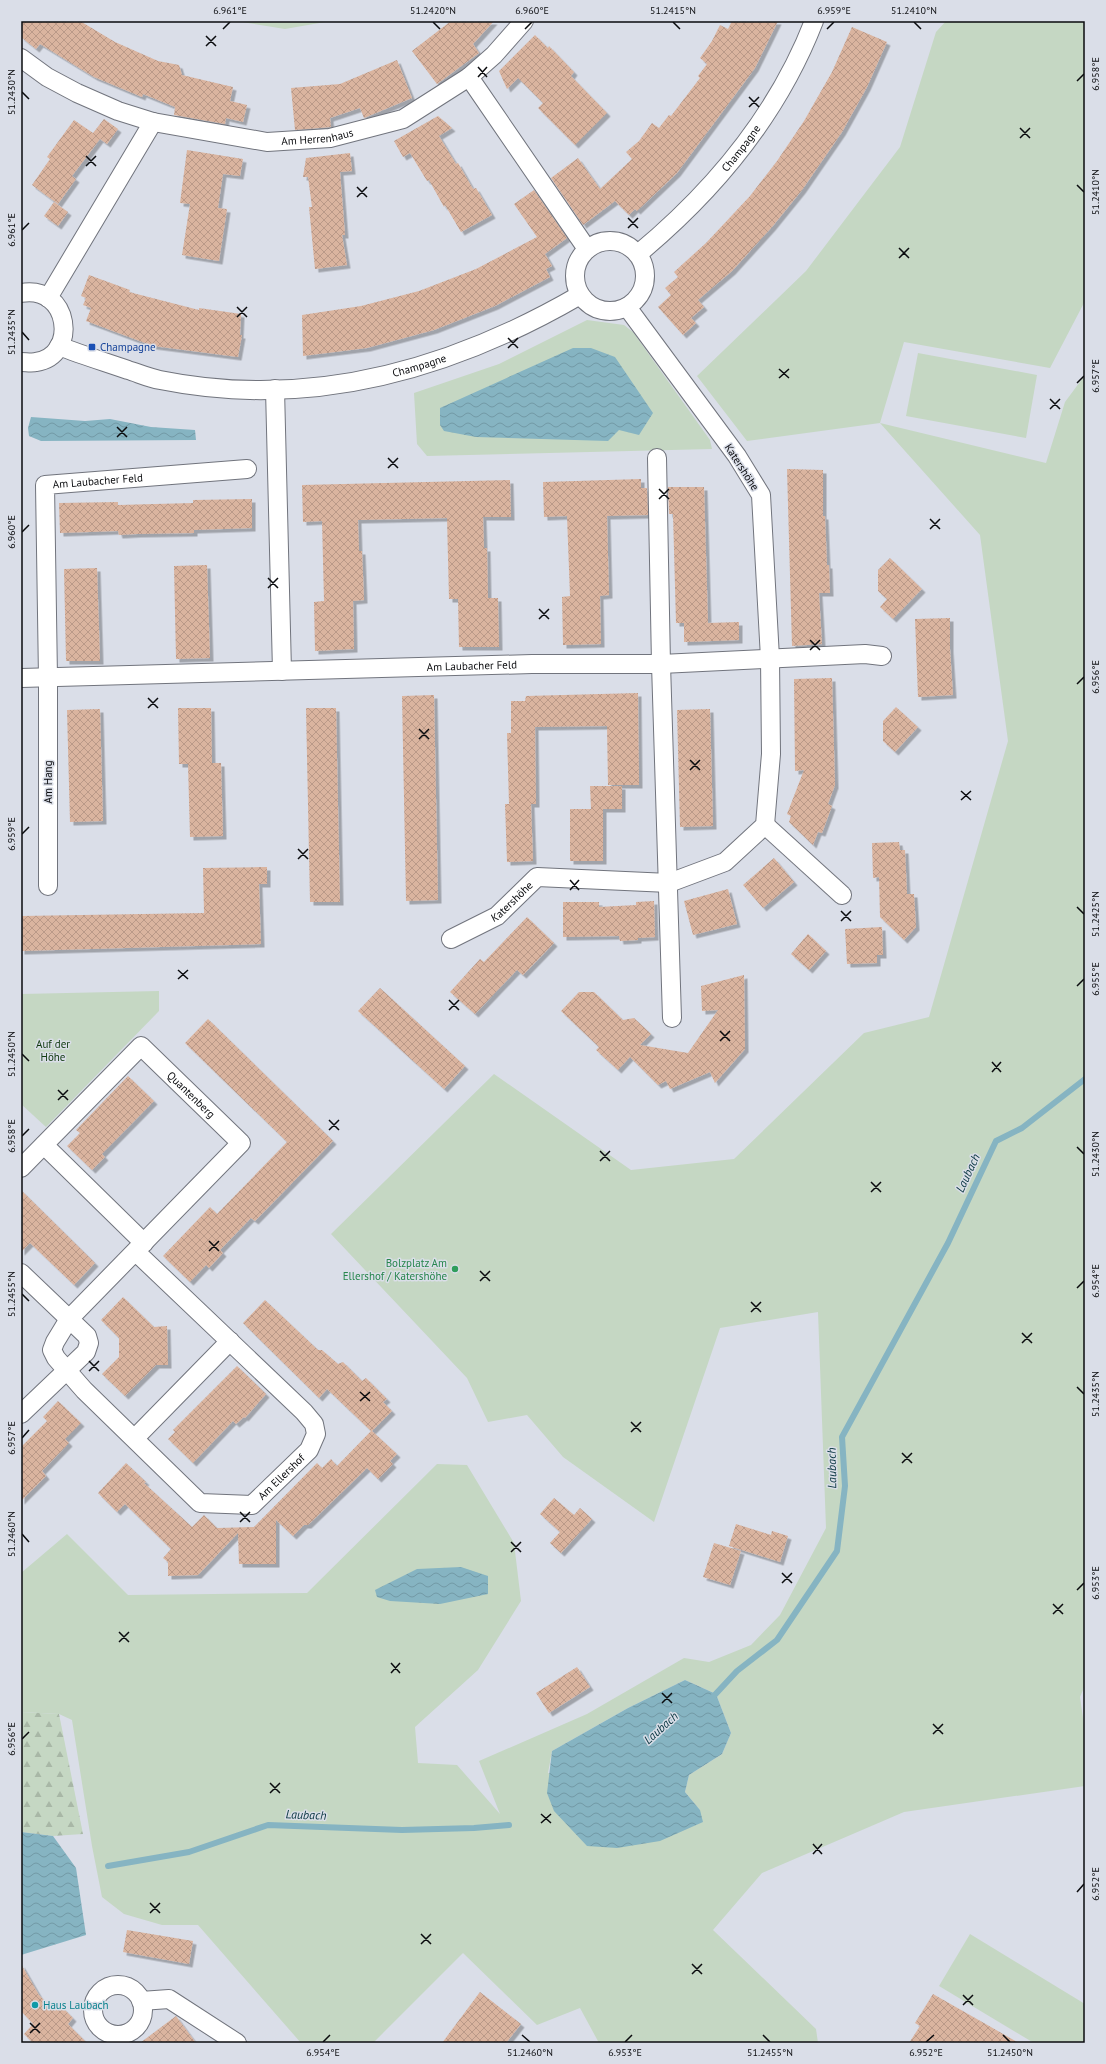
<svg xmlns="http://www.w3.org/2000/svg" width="1106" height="2064" font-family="'PT Sans',sans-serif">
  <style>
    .green { fill: #c5d7c3; fill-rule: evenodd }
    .forest { fill: url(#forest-firs) }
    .water { fill: url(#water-waves) }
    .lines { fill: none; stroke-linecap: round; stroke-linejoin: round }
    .stream { stroke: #86b4c2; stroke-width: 6 }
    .building { fill: url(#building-cross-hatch); filter: url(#shadow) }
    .street-casing { stroke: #71747d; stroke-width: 20 }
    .street { stroke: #fff; stroke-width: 18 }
    .ticks { fill: none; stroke: #0a0b0e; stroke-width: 1.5 }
    .transit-dot { fill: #1a4fb4; stroke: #dadee8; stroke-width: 1.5 }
    .leisure-dot { fill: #2e9e5b; stroke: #dadee8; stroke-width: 1.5 }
    .culture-dot { fill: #0f9aa8; stroke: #dadee8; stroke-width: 1.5 }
    .labels { text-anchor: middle; stroke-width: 3; stroke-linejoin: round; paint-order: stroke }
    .street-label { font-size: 11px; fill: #0a0b0e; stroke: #dadee8 }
    .transit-label { font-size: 11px; fill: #164399; stroke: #dadee8; text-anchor: start }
    .park-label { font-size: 11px; fill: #103a0f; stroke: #dadee8 }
    .leisure-label { font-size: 11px; fill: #27864d; stroke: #dadee8; text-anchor: end }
    .culture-label { font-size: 11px; fill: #0d838f; stroke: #dadee8; text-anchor: start }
    .water-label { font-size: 12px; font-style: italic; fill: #083540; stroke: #dadee8 }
    .neatline { fill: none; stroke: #0a0b0e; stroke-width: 1.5 }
    .ticks-label { font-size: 10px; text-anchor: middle; fill: #0a0b0e }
  </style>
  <defs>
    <pattern id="forest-firs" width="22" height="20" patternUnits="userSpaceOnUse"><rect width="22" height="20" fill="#c5d7c3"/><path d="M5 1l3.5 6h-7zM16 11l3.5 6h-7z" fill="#a8b7a6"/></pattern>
    <pattern id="water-waves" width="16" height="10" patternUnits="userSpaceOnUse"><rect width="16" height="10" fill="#86b4c2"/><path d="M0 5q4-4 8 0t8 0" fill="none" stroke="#7299a6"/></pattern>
    <pattern id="building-cross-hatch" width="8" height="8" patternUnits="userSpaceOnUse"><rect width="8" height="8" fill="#dab49f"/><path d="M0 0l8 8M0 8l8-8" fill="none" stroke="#ba9988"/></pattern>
    <filter id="shadow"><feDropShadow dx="3.5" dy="3.5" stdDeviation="0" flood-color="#0004"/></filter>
  </defs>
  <rect width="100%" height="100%" fill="#dadee8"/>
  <g class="green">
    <polygon points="236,21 331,21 285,29"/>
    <path d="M946,21H1085V301L1050,368L904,342L880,423L1046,463L1065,402L1085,375V1685L1080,1697L1085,1732V1786L904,1812L762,1873L713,1930L816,2029L818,2043H599L580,2008L537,2025L463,1953L373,2043H301L198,1925H162L124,1914L102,1897L92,1846L72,1720L59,1714L21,1712V1573L67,1534L128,1595L307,1593L437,1464L467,1465L514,1543L521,1601L478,1670L415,1727L418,1763L457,1765L500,1814L479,1761L587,1714L684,1658L709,1662L751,1645L780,1615L826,1528L818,1312L720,1328L654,1522L563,1457L527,1415L488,1422L467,1378L331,1234L494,1074L631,1170L734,1159L864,1033L929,1017L1008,741L980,535L880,423L747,441L697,376L806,271L900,147L936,32ZM685,1680L716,1694L731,1733L722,1754L689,1775L685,1792L700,1810L548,1773L552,1751L628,1708Z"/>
    <polygon points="587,320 624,325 633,332 710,440 712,449 427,456 417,444 414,393 499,364"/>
    <polygon points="918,353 1037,375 1026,438 906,416"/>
    <polygon points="159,991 159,1011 46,1127 21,1104 21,994"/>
    <polygon points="970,1934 1085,2004 1085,2043 1034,2043 939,1986"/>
  </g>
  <polygon class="forest" points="21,1712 59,1714 83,1834 53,1836 21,1832"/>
  <g class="water">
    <polygon points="573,348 591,348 615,357 653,413 639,435 619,430 608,441 476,437 444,431 440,425 440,408"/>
    <polygon points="31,417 85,421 110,419 151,427 195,430 196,440 41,441 29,436 28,428"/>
    <polygon points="461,1567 488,1576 488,1594 440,1604 390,1601 377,1597 375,1590 417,1569"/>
    <polygon points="685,1680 716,1694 731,1733 722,1754 689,1775 685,1792 700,1810 703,1822 660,1841 617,1848 587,1846 554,1811 547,1793 552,1751 628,1708"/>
    <polygon points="21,1832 53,1836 76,1868 86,1935 21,1955"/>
  </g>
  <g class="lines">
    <g class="stream">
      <polyline points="711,1699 737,1671 777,1640 837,1551 845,1486 842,1437 948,1243 996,1141 1022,1128 1085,1079"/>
      <polyline points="108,1866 189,1852 268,1825 402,1830 474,1828 509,1825"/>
    </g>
  </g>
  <g class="building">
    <polygon points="21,21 80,21 115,42 158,61 179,65 182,75 233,87 230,101 247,105 243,122 226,118 225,124 174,115 175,107 143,94 142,97 94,77 40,44 36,49 21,37"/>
    <polygon points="451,21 494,21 473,44 479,53 437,84 412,51"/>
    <polygon points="732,21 778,21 755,68 677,173 637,211 635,209 629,215 615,201 583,225 551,178 578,158 600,189 632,159 626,152 639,141 652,123 659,128 669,115 671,116 700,78 698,76 707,64 700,58 712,41 720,25 728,29"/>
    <polygon points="852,27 887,42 867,87 842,132 802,190 772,227 732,271 698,300 704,307 691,318 696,323 683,335 658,307 671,295 665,288 678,277 674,272 706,243 750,196 777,161 804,121 832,72"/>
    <polygon points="535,35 548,48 549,46 574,72 571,76 607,113 575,145 538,108 543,103 518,78 507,89 499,71"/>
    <polygon points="397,60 412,98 364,118 360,108 330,118 331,127 295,130 291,88 340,84"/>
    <polygon points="438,116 452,128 439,136 456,164 458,163 473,189 476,188 492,215 461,232 445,205 444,207 429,180 427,181 410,153 403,157 394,141"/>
    <polygon points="104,119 118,129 107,144 100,139 72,176 76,179 58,204 32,185 50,159 47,157 74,120 93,133"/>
    <polygon points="187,150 243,159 240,176 223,174 218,208 227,209 219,261 182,255 190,204 180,203"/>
    <polygon points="350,153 352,171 340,172 345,235 342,235 347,265 315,269 309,207 312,207 308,177 303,177 306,158"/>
    <polygon points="534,190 567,238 545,254 552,266 546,269 550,277 495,306 434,330 367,348 303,356 302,315 361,306 419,291 476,269 537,237 514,204"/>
    <polygon points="54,202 68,212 58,226 44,216"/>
    <polygon points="89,275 130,290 129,292 199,310 199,308 241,314 240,335 242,335 238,357 153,346 86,321 91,308 83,305 86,298 81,296"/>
    <polygon points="787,469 823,470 823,516 825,516 827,565 829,565 830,593 819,593 822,644 792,646"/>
    <polygon points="641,479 641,488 647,488 648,515 607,516 609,595 600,596 601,644 563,645 562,597 570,596 567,516 544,517 543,482"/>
    <polygon points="510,480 511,517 483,517 484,548 487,548 488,598 498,598 499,647 459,647 458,599 449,599 447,518 358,520 359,551 362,551 364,600 353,601 354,649 315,651 314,602 324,601 322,521 303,522 302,485"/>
    <polygon points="668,487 704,487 708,623 739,622 739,640 684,642 684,623 676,623 673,514 669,514"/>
    <polygon points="252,499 252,528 194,530 194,533 137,534 119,535 118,531 60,533 59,503 118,502 118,505 155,504 193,503 193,500"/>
    <polygon points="890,558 922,589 893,619 880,607 887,599 878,591 878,570"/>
    <polygon points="207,565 210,658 176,659 174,566"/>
    <polygon points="97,568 100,661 66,661 64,569"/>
    <polygon points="950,618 950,649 953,695 918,697 915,619"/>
    <polygon points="832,678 835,785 828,804 832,806 822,833 818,832 813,845 789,822 791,816 787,814 804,770 795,771 794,679"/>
    <polygon points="638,693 639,785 608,785 607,726 535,727 536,804 531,804 533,861 507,862 505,804 509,804 507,733 511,733 511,701 525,701 526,696"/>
    <polygon points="434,695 438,900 406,901 402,696"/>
    <polygon points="896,707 918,727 895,752 883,741 883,721"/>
    <polygon points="178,708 211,708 212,763 221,763 223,836 190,837 188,764 179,764"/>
    <polygon points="306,708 336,708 340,902 310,902"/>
    <polygon points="100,709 103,821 70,822 67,710"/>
    <polygon points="710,709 713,826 680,827 677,710"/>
    <polygon points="590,786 622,786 622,809 603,809 603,861 570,861 570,809 591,809"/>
    <polygon points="899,842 900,850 905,850 907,894 914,894 916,927 904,940 880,917 879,877 873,878 872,843"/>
    <polygon points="774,858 794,882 763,908 743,885"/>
    <polygon points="267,867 267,884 259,884 261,944 21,951 21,916 204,913 203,868"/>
    <polygon points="728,889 737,924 693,935 684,901"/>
    <polygon points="654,901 655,937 638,938 638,940 620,941 619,936 563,937 563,902 599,902 599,907 636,905 636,902"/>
    <polygon points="527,917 554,943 523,975 517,970 475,1014 450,992 480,959 484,962"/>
    <polygon points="882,927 883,955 877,955 877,963 847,964 845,929"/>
    <polygon points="808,934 826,951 809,970 791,954"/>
    <polygon points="744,975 745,1049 715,1083 710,1072 670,1089 666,1081 658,1085 630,1057 618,1070 596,1050 599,1047 561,1011 579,992 594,992 623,1020 634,1018 651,1034 640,1045 688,1053 718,1010 702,1011 701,986"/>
    <polygon points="380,988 465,1066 444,1089 358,1011"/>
    <polygon points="208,1019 333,1141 255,1221 251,1218 220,1250 223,1253 209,1268 206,1265 190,1282 163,1256 210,1207 217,1214 287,1142 185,1043"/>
    <polygon points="128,1076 154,1101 102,1154 105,1157 92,1170 67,1146 80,1133 76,1130"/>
    <polygon points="21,1190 95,1263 74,1285 30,1243 21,1252"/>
    <polygon points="123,1297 154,1327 167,1326 168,1365 156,1365 125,1396 102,1374 119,1357 119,1338 101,1320"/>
    <polygon points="265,1300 318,1350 322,1350 338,1364 343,1362 362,1381 366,1378 387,1399 383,1402 392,1411 372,1431 397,1454 390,1461 393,1464 378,1479 367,1468 308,1525 304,1525 293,1536 276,1520 276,1564 239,1564 238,1533 198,1575 168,1576 168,1562 163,1558 171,1549 125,1504 117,1512 98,1493 126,1463 146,1482 144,1483 192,1527 204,1515 217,1528 254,1527 317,1463 322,1468 331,1459 337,1466 371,1431 327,1389 319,1398 243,1323"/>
    <polygon points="237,1366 266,1394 245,1418 244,1417 236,1424 233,1421 193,1463 168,1439 175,1432 173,1430"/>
    <polygon points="58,1401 81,1423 65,1439 69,1443 42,1471 46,1476 21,1501 21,1447 47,1421 43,1417"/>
    <polygon points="554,1498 574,1515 580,1508 592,1519 561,1553 550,1543 560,1532 540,1514"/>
    <polygon points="736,1524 771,1535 772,1531 788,1536 780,1562 729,1546"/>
    <polygon points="714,1543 741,1551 730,1585 703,1577"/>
    <polygon points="577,1667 590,1687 549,1713 536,1693"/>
    <polygon points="127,1930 193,1941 189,1964 123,1952"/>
    <polygon points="21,1964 39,1995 52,2008 58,2003 73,2018 68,2024 87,2043 33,2043 24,2034 33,2024 21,2011"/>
    <polygon points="480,1992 521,2024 506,2043 442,2043"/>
    <polygon points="933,1994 1019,2043 909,2043 920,2026 915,2023"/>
    <polygon points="176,2016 196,2043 140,2043"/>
  </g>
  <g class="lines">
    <g class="street-casing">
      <g id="street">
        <path id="s1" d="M21,58L47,77L77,93L118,111L153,122L267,142L330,138L403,119L469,77L494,55L524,21"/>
        <polyline points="469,77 587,249"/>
        <circle cx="610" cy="276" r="35"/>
        <path id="s2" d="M638,254C714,191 778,114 814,21"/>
        <path d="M21,293C70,284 79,356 36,362C32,363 26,362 21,362"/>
        <polyline points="48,298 153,122"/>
        <path id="s3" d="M59,346C82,355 105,362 128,370C138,373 149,378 160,380C308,410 451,370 580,295"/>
        <polyline points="275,389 282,671"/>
        <polyline points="657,458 661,664 672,1018"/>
        <path id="s4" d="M21,678L532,664H661L865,654L882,656"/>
        <polyline points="765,825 842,895"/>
        <path id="s5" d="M48,886V678L45,485L247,469"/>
        <path id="s6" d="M451,939L497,916L537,877L669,883L725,862L765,825L771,754L770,658L761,495L737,456L627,307"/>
        <polyline points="44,1145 144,1243"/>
        <path id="s7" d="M21,1168L141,1046L241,1143L69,1319L55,1342L52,1350L56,1358L84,1390L200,1503L252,1505L309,1450L316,1434L314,1424L304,1412L136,1252"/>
        <polyline points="21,1273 87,1336 89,1343 86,1352 21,1414"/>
        <polyline points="135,1438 230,1341"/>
        <circle cx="118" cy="2010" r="25"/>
        <polyline points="141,2001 169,1999 237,2043"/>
      </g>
    </g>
    <use href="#street" class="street"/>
  </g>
  <path class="ticks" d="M433,22L440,29M673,22L680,29M914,22L921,29M223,29L230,22M525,29L532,22M827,29L834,22M206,36L216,46M206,46L216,36M478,67L487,77M478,77L487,67M1077,81L1084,74M22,92L29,99M749,97L759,107M749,107L759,97M1020,128L1030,138M1020,138L1030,128M86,156L96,166M86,166L96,156M1077,185L1084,192M357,187L367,197M357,197L367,187M628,218L638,228M628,228L638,218M22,230L29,223M899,248L909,258M899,258L909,248M237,307L247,317M237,317L247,307M22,332L29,340M508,338L518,348M508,348L518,338M779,369L789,378M779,378L789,369M1077,383L1084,376M1050,399L1060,409M1050,409L1060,399M117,427L127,437M117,437L127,427M388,458L398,468M388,468L398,458M659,489L669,499M659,499L669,489M930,519L940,529M930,529L940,519M22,532L29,525M268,578L278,588M268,588L278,578M539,609L549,619M539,619L549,609M810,640L820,650M810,650L820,640M1077,684L1084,677M148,698L158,708M148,708L158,698M419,729L429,739M419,739L429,729M690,760L700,770M690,770L700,760M961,791L971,800M961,800L971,791M22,834L29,827M298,849L308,859M298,859L308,849M570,880L579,890M570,890L579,880M1077,907L1084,914M841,911L851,921M841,921L851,911M178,970L188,979M178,979L188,970M1077,986L1084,979M449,1000L459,1010M449,1010L459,1000M720,1031L730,1041M720,1041L730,1031M22,1054L29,1061M992,1062L1001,1072M992,1072L1001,1062M58,1090L68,1100M58,1100L68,1090M329,1120L339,1130M329,1130L339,1120M22,1136L29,1129M1077,1147L1084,1154M600,1151L610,1161M600,1161L610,1151M871,1182L881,1192M871,1192L881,1182M209,1241L219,1251M209,1251L219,1241M480,1271L490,1281M480,1281L490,1271M1077,1288L1084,1281M22,1294L29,1301M751,1302L761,1312M751,1312L761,1302M1022,1333L1032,1343M1022,1343L1032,1333M89,1361L99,1371M89,1371L99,1361M1077,1387L1084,1394M360,1392L370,1401M360,1401L370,1392M631,1422L641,1432M631,1432L641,1422M22,1438L29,1430M902,1453L912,1463M902,1463L912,1453M240,1512L250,1522M240,1522L250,1512M22,1534L29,1542M511,1542L521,1552M511,1552L521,1542M782,1573L792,1583M782,1583L792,1573M1077,1590L1084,1583M1053,1604L1063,1614M1053,1614L1063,1604M119,1632L129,1642M119,1642L129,1632M391,1663L400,1673M391,1673L400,1663M662,1693L672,1703M662,1703L672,1693M933,1724L943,1734M933,1734L943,1724M22,1739L29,1732M270,1783L280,1793M270,1793L280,1783M541,1814L551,1823M541,1823L551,1814M813,1844L822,1854M813,1854L822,1844M1077,1892L1084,1884M150,1903L160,1913M150,1913L160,1903M421,1934L431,1944M421,1944L431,1934M692,1964L702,1974M692,1974L702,1964M963,1995L973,2005M963,2005L973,1995M30,2023L40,2033M30,2033L40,2023M522,2035L530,2042M763,2035L770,2042M1003,2035L1010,2042M323,2042L330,2035M625,2042L632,2035M926,2042L934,2035"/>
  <rect class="transit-dot" x="88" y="343" width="8" height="8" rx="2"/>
  <circle class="leisure-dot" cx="455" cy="1269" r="4"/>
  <circle class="culture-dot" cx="35" cy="2005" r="4"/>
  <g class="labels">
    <g class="street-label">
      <text dy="4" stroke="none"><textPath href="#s1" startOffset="314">Am Herrenhaus</textPath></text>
      <text dy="4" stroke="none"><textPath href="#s2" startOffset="148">Champagne</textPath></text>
      <text dy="4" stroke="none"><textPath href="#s3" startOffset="369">Champagne</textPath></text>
      <text transform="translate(742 467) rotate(57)" y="4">Katershöhe</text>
      <text dy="4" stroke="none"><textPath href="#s5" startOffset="454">Am Laubacher Feld</textPath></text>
      <text dy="4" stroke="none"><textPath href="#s4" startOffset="451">Am Laubacher Feld</textPath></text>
      <text transform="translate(48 782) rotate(-90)" y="4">Am Hang</text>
      <text dy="4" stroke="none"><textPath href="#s6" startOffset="72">Katershöhe</textPath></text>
      <text dy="4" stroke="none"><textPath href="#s7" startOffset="241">Quantenberg</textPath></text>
      <text dy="4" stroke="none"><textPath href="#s7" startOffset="898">Am Ellershof</textPath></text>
    </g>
    <g class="transit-label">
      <text x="100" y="351">Champagne</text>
    </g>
    <g class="park-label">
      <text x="53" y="1048">Auf der<tspan x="53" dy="13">Höhe</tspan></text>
    </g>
    <g class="leisure-label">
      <text x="447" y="1267">Bolzplatz Am<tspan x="447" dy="13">Ellershof / Katershöhe</tspan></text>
    </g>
    <g class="culture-label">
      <text x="43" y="2009">Haus Laubach</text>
    </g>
    <g class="water-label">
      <text transform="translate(968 1173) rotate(-65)" y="4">Laubach</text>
      <text transform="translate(832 1468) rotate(-91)" y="4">Laubach</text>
      <text transform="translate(661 1728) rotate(-42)" y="4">Laubach</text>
      <text transform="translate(306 1815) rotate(2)" y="4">Laubach</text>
    </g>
  </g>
  <rect width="1106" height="2064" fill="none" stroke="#dadee8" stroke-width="44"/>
  <rect x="22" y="22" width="1062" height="2020" class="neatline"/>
  <g class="ticks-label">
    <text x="230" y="14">6.961°E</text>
    <text x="433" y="14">51.2420°N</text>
    <text x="532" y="14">6.960°E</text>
    <text x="673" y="14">51.2415°N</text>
    <text x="834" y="14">6.959°E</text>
    <text x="914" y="14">51.2410°N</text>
    <text transform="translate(1095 74) rotate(-90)" y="4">6.958°E</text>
    <text transform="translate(11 92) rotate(-90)" y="4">51.2430°N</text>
    <text transform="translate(1095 192) rotate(-90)" y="4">51.2410°N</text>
    <text transform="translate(11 230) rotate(-90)" y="4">6.961°E</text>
    <text transform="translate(11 332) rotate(-90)" y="4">51.2435°N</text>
    <text transform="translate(1095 376) rotate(-90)" y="4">6.957°E</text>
    <text transform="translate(11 532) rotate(-90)" y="4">6.960°E</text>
    <text transform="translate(1095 677) rotate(-90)" y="4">6.956°E</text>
    <text transform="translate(11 834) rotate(-90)" y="4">6.959°E</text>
    <text transform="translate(1095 914) rotate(-90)" y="4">51.2425°N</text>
    <text transform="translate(1095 979) rotate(-90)" y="4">6.955°E</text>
    <text transform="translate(11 1054) rotate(-90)" y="4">51.2450°N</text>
    <text transform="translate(11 1136) rotate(-90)" y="4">6.958°E</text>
    <text transform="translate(1095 1154) rotate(-90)" y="4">51.2430°N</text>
    <text transform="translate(1095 1281) rotate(-90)" y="4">6.954°E</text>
    <text transform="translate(11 1294) rotate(-90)" y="4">51.2455°N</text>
    <text transform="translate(1095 1394) rotate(-90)" y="4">51.2435°N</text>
    <text transform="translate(11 1438) rotate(-90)" y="4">6.957°E</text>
    <text transform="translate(11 1534) rotate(-90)" y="4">51.2460°N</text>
    <text transform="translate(1095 1583) rotate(-90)" y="4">6.953°E</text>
    <text transform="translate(11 1739) rotate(-90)" y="4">6.956°E</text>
    <text transform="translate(1095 1884) rotate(-90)" y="4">6.952°E</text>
    <text x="323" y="2056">6.954°E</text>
    <text x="530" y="2056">51.2460°N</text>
    <text x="625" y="2056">6.953°E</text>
    <text x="770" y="2056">51.2455°N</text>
    <text x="926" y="2056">6.952°E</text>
    <text x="1010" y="2056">51.2450°N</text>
  </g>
</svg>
